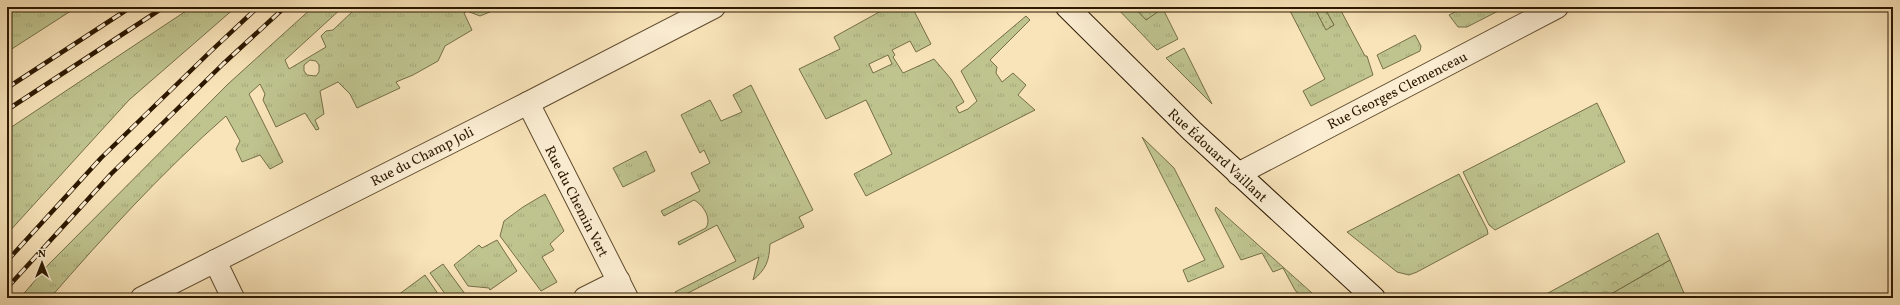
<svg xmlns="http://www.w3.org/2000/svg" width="1900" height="305" font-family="Vollkorn,serif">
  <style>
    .grass { fill: url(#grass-tufts); stroke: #766e48; fill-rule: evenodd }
    .forest { fill: url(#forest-crowns); stroke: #766e48 }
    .park { fill: url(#park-dots); stroke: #766e48 }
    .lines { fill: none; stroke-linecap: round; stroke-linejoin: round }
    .minor-casing { stroke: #5f4b2e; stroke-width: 24 }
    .secondary-casing { stroke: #2c1800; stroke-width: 24 }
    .minor { stroke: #fbedd2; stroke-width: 22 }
    .secondary { stroke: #fbedd2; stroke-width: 22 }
    .rail-casing { stroke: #2c1800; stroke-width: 4.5 }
    .rail { stroke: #fbedd2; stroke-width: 3; stroke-dasharray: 9; stroke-linecap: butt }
    .labels { text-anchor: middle; stroke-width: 4; stroke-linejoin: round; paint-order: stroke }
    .street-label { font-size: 14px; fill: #2c1800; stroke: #fbedd2 }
  </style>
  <defs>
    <pattern id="grass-tufts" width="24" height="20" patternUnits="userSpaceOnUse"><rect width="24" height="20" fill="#bfc48f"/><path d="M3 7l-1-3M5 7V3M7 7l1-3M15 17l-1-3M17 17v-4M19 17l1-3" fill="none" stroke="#a4a87a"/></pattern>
    <pattern id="forest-crowns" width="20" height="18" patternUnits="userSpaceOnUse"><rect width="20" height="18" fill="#bfc48f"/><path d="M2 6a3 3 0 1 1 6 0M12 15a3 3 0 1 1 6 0" fill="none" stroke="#a4a87a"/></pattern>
    <pattern id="park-dots" width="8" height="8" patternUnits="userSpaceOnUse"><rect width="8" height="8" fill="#bfc48f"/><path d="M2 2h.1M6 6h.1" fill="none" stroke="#a4a87a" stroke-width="1.8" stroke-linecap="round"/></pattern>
  </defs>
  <rect width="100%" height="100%" fill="#f9e4ba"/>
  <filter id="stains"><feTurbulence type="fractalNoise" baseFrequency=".005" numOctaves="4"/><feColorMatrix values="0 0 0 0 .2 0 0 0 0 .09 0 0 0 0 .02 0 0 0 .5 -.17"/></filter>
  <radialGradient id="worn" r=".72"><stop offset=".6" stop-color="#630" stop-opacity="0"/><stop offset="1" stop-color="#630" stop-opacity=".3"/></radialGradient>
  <g class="grass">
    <polygon points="7,7 77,7 7,52"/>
    <polygon points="192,7 236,7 129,100 7,234 7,130"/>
    <path d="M313,7H343L285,60L289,69L326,47L321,36L326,31L333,30L354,10L350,7H502L480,16L467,11L464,13L472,30L445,46L438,61L413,75L396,82L400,88L357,108L350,94L338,82L320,91L324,114L315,120L319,129L316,130L305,113L276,127L263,100L265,94L260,84L249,94L283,162L270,169L260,155L242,162L236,149L240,141L226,116C163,171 105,235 50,298H20L49,264L228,84ZM310,60L316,61L319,65V72L316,76L307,75L304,71V65Z"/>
    <path d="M891,7H912L931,44L916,52L910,41L892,50L895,55L893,57L903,73L934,59L951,79L964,102L956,107L959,113L968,109L977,101L961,71L1026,16L1030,20L990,60L997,67L996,73L1002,82L1013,73L1026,85L1018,95L1035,110L866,196L854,174L892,154L866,100L826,119L799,69L840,49L834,37L881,11L888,10ZM888,55L892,64L873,73L869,64Z"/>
    <polygon points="1116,7 1134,7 1146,20 1158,11 1156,7 1162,7 1178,39 1157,50"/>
    <polygon points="1288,7 1314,7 1326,29 1334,25 1324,7 1339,7 1365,56 1367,56 1373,75 1311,106 1303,91 1325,79"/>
    <polygon points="1465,7 1506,7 1467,27 1458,27 1449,15"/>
    <polygon points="1415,35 1421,46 1420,51 1383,69 1377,55"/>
    <polygon points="1184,48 1212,104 1166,58"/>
    <path d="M751,85L813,210L799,217L804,227L770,244C769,262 766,269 753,280L759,257L686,294L687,298H678L675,292L736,261L717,225L679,245L678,242L706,228C712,218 703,205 694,200L664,216L661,211L700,191L691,173L710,163L704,150L700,153L681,115L710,100L721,121L742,112L733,95Z"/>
    <polygon points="1597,103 1625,162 1495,230 1489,225 1463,172"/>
    <polygon points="1142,137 1174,168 1224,267 1188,282 1183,270 1205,260"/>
    <polygon points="646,151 655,171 623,187 613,168"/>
    <polygon points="1459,174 1487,229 1488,234 1417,272 1409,275 1397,272 1347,232"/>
    <polygon points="545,194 564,231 550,244 554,250 542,257 557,282 541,291 500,236 504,221 523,207"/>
    <polygon points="1216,207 1217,208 1312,293 1302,298 1295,290 1283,268 1273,272 1262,253 1241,260 1215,210"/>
    <path d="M497,240L517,271L490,290L489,288C482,287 475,287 468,286L454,265L479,245L482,248Z"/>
    <polygon points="1670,260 1686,298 1604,298"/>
    <polygon points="443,264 468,298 448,298 430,273"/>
    <polygon points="425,275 441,298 394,298"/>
  </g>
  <polygon class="forest" points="1658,233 1670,260 1604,298 1539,298"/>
  <g class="park">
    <polygon points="1134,7 1156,7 1159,11 1146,20"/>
    <polygon points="1314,7 1324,7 1334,25 1326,30"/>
  </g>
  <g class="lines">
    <g class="minor-casing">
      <g id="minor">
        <polyline points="528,103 627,298"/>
        <polyline points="1238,174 1557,7"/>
        <polyline points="215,261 233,298"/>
        <polyline points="142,298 528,103 714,7"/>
        <polyline points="585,298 619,281"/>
      </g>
    </g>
    <g class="secondary-casing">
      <polyline id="secondary" points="1067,7 1192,131 1374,298"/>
    </g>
    <use href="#minor" class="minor"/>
    <use href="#secondary" class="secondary"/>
    <g class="rail-casing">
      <g id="rail">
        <polyline points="7,88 131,7"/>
        <polyline points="7,110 164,7"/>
        <polyline points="7,261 101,158 211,51 258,7"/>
        <polyline points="7,288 111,174 223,64 285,7"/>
      </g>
    </g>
    <use href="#rail" class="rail"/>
  </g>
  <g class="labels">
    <g class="street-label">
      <text transform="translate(1397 90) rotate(-27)" y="5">Rue Georges Clemenceau</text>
      <text transform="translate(1218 155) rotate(43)" y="5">Rue Édouard Vaillant</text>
      <text transform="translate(422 156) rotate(-27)" y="5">Rue du Champ Joli</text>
      <text transform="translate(577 201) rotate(63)" y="5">Rue du Chemin Vert</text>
    </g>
  </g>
  <rect width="1900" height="305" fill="none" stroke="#f9e4ba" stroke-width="24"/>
  <rect x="8" y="8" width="1884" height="289" fill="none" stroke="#2c1800" stroke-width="2"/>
  <rect x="12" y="12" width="1876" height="281" fill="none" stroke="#2c1800"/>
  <g transform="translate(42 263)" stroke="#fbedd2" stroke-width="3" paint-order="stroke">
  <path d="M0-3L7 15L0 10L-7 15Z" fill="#2c1800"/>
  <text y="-6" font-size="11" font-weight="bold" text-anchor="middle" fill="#2c1800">N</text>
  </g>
  <rect width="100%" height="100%" filter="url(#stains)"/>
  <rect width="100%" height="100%" fill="url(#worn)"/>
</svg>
